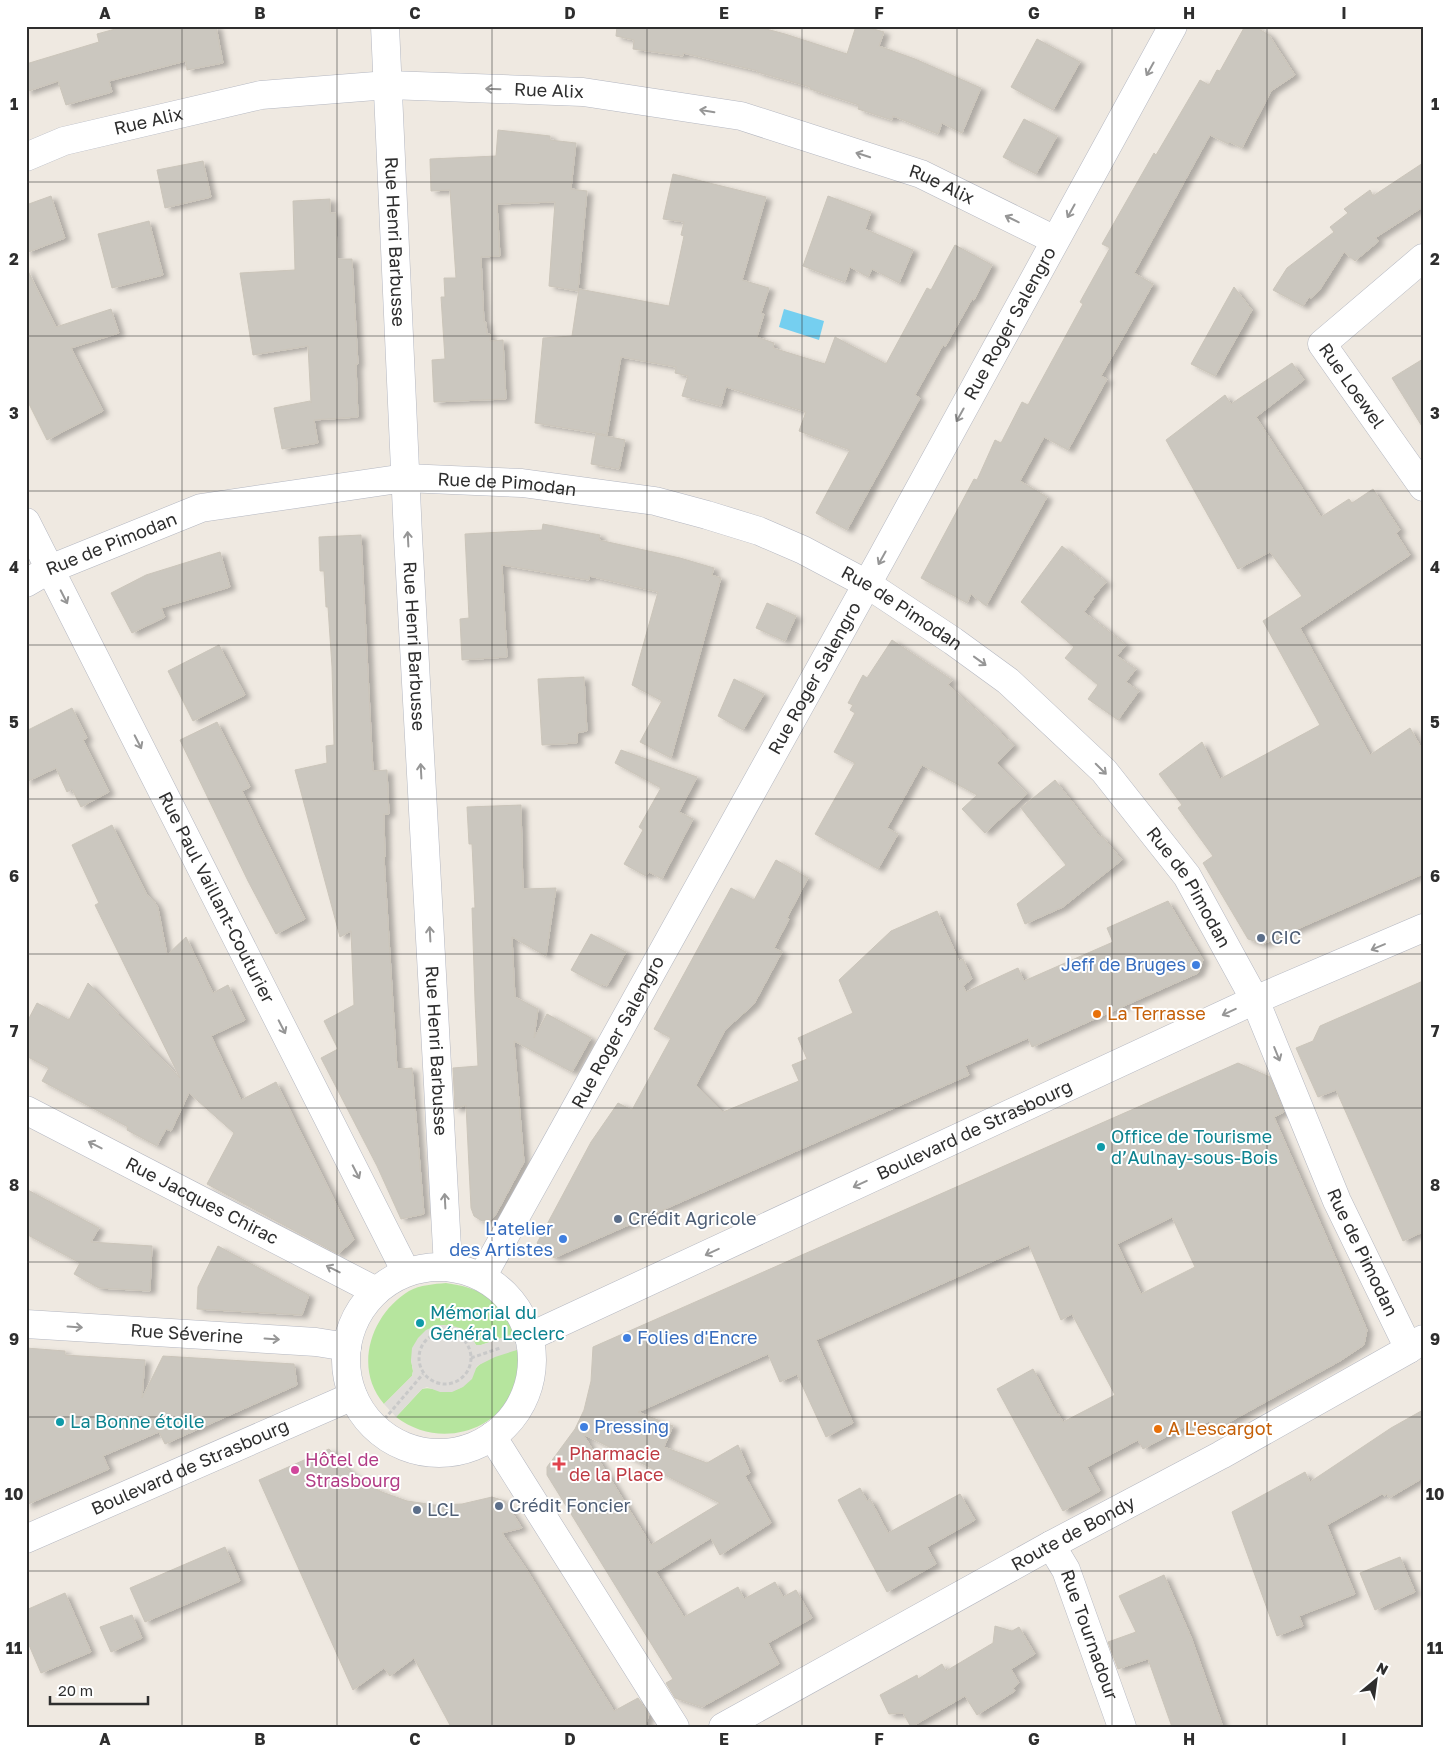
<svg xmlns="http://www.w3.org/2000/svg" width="1449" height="1753" font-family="'Golos Text',sans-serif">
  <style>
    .green { fill: #b6e59e }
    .plaza { fill: #dfdcd8 }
    .water { fill: #75cff0 }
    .building { fill: #cbc7bf; stroke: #cbc5ba; fill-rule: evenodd; filter: url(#shadow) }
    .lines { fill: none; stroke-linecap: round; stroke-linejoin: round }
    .street-casing { stroke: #b4b7c1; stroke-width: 29 }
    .secondary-casing { stroke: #b4b7c1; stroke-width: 29 }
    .path { stroke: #c9c9c9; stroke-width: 3; stroke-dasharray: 4 2.5; stroke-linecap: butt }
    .street { stroke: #fff; stroke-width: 28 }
    .secondary { stroke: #fff; stroke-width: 28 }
    .oneway { stroke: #969696 }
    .grid { fill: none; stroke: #2e2e2e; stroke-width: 1; stroke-opacity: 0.55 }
    .service-dot { fill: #5c6f8a; stroke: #fff; stroke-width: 2 }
    .shop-dot { fill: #3f7fe0; stroke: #fff; stroke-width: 2 }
    .food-dot { fill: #e8710a; stroke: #fff; stroke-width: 2 }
    .culture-dot { fill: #0f9aa8; stroke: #fff; stroke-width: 2 }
    .health-dot { fill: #e0444e; stroke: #fff; stroke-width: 2 }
    .hotel-dot { fill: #d1479c; stroke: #fff; stroke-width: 2 }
    .labels { text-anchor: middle; stroke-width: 4; stroke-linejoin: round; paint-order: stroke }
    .street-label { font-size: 18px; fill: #2e2e2e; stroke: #fff }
    .service-label { font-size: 18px; fill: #4e5e75; stroke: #fff; text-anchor: start }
    .shop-label { font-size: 18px; fill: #366cbe; stroke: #fff; text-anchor: end }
    .food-label { font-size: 18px; fill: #c56008; stroke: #fff; text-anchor: start }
    .culture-label { font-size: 18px; fill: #0d838f; stroke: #fff; text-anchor: start }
    .health-label { font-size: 18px; fill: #be3a42; stroke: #fff; text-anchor: start }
    .hotel-label { font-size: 18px; fill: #b23c85; stroke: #fff; text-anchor: start }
    .neatline { fill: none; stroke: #2e2e2e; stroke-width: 2 }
    .grid-label { font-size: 16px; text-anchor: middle; font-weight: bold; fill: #2e2e2e }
  </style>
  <defs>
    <filter id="shadow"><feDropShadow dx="5.5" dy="3" stdDeviation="2.5" flood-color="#0004"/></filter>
  </defs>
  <rect width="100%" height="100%" fill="#efe9e1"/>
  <g class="green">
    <path d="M446,1283C483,1288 500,1301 517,1333L481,1345H476L470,1335L411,1360L413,1371L412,1376L384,1404C353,1368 371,1314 409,1291C420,1285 434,1284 446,1283Z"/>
    <path d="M520,1349C528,1419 450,1458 396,1417L422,1389C434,1385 442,1397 460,1388C468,1385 471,1373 477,1367C486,1357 507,1352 520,1349Z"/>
  </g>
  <polygon class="plaza" points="437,1325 449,1325 460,1328 470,1335 476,1345 481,1345 517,1333 520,1349 495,1357 477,1366 472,1379 463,1387 452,1392 440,1392 427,1387 422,1389 396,1417 384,1404 412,1376 413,1371 411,1360 412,1348 418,1338 426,1330"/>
  <polygon class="water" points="784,309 824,321 819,340 779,327"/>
  <g class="building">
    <polygon points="126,26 216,26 223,63 187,70 186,61 109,81 112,92 66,105 58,81 26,92 26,64 99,42 97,34"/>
    <polygon points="617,26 755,26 785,34 847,54 856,26 863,26 884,32 879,46 915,59 981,88 962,133 942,123 938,134 893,116 892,120 858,109 859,105 810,89 810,87 757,72 758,71 683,53 683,56 633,49 634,40 616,36"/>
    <polygon points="1245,26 1254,26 1269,35 1295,75 1271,91 1242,148 1230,142 1228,144 1210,135 1134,273 1153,284 1101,376 1107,379 1068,450 1044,437 1020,481 1047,497 986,606 971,594 967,603 921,578 974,479 977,480 995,440 1001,443 1022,402 1028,405 1083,304 1080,302 1110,248 1102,244 1154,153 1156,155 1200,80 1209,85 1217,70 1220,71"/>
    <polygon points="1037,39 1080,62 1053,110 1011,87"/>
    <polygon points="1024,119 1057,136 1036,174 1003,157"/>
    <polygon points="498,130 550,136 550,140 576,143 571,189 587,191 578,291 549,286 555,202 497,204 500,256 481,257 484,322 486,322 487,334 490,334 490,341 503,340 506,399 434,402 432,360 445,359 441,297 445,297 444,278 456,278 450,190 431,191 430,159 496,156"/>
    <polygon points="203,161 211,197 165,208 157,170"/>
    <polygon points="1423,163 1423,207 1375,238 1379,241 1355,261 1344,252 1319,291 1311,298 1309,297 1303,306 1273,290 1287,268 1334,232 1330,227 1348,213 1344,209 1370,190 1373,196"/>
    <polygon points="673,174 766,197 742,280 769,288 761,313 764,314 757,337 774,343 773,348 825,364 835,337 886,364 927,288 931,290 955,245 992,265 974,300 972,299 945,347 943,345 915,395 920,398 847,530 816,513 850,450 799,431 806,412 726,387 721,406 682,396 688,376 675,373 676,367 621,357 607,435 535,423 543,338 572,336 579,289 669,306 684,236 681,235 684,222 663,219"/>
    <polygon points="51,196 65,238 26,253 26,205"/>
    <polygon points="828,196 871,212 865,229 913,250 899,283 872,269 868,277 850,267 845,282 803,266"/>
    <polygon points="330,199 330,213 336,213 337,259 352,259 358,364 356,364 358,417 314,420 318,443 282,449 274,408 310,401 311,403 308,346 253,355 240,273 295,270 293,201"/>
    <polygon points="149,221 163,275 112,288 98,234"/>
    <polygon points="26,267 56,327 111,309 119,333 71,348 103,411 47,440 26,398"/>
    <polygon points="1234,287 1252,310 1215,376 1191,364"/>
    <polygon points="1423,359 1423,428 1392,378"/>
    <polygon points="1292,363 1304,380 1256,417 1321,517 1349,499 1352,503 1373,489 1400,530 1396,533 1410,555 1300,628 1370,755 1410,728 1423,751 1423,874 1263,944 1248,939 1203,863 1213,856 1178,808 1182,805 1159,774 1202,742 1220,779 1320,725 1263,621 1302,596 1270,552 1238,569 1166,440 1225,395 1231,404"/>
    <polygon points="596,434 625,440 619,469 591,464"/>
    <polygon points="543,524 600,535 599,540 680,558 714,568 712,575 721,578 671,758 640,742 662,701 632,685 658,592 589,576 589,580 502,565 507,657 462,660 460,619 469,618 465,534 542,530"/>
    <polygon points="361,535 373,771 387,770 389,814 384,814 385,857 384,857 397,1069 412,1068 424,1214 401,1219 377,1166 321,1058 338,1049 324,1021 354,1005 351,931 340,937 295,770 327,763 326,746 334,745 332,667 328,607 326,607 324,571 320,571 319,537"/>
    <polygon points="1062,546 1106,582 1093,597 1094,598 1084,612 1126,645 1117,656 1136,669 1126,682 1139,691 1118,720 1088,699 1098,685 1065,658 1074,647 1021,602"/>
    <polygon points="220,552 230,587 161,608 165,617 132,633 111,593 146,575"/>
    <polygon points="767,603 796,616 785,641 756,628"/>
    <polygon points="892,640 952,680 948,685 1002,733 1001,734 1014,745 997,763 1027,794 985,833 962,809 977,795 922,765 887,828 898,834 878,869 815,834 855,763 834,752 855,713 850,710 853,705 848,703 863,675 867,678"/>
    <polygon points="219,645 245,695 193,721 168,671"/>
    <polygon points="584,677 587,731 577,733 577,743 542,745 538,679"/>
    <polygon points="734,679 764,694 743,730 718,716"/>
    <polygon points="72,708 87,738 83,740 109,792 81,807 72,789 67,792 56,768 26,782 26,731"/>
    <polygon points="217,722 250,787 242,791 305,919 276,934 248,881 180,740"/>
    <polygon points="621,750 697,777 679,812 693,819 662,879 649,872 646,876 624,864 643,830 639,827 661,788 615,763"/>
    <polygon points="1055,780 1100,837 1102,836 1122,860 1063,907 1025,924 1017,904 1066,865 1021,808"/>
    <polygon points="521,805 523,889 556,888 546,956 512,937 515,997 538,1009 534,1038 547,1014 591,1038 572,1072 514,1041 524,1162 496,1214 491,1220 482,1221 474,1216 471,1208 466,1105 455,1109 453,1068 478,1066 475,1000 472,908 475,908 472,844 469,844 467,807"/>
    <polygon points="112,825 147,895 154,901 158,908 167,955 186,937 213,993 228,985 245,1020 211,1036 241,1100 276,1082 354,1240 338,1254 207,1184 234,1133 189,1093 171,1131 166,1129 157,1146 127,1130 128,1127 42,1081 49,1068 26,1056 26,1024 37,1003 69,1020 88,983 180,1078 95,905 99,903 72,845"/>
    <polygon points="776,860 808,878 787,918 789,919 774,948 782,952 754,1004 725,1030 696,1085 723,1112 799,1081 792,1065 807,1059 798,1038 853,1013 839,980 891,931 937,911 959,961 963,959 972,979 963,986 966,992 1018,968 1024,981 1113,942 1107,928 1168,901 1203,960 1198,973 1032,1047 1028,1038 965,1066 969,1075 554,1258 537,1243 591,1142 618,1103 632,1110 671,1038 654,1029 731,888 754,900"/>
    <polygon points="591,934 626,952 607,986 602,984 601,986 571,970"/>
    <polygon points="1423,981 1423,1232 1403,1241 1336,1090 1318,1097 1296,1048 1313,1041 1320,1026"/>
    <path d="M1238,1063L1270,1077L1284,1112L1274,1117L1367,1330L1364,1345L1340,1361L1213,1431L1209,1421L1193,1430L1190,1424L1143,1449L1138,1440L1087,1467L1100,1491L1063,1511L997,1389L1033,1369L1057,1414L1058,1413L1063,1422L1115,1395L1072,1314L1061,1320L1029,1245L816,1340L853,1423L826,1437L797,1374L780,1382L768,1354L638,1412L673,1426L664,1447L707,1463L738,1445L750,1473L745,1476L771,1523L720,1555L711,1538L656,1572L684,1617L738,1587L744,1599L775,1582L783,1597L796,1590L812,1618L768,1643L779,1664L702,1707L675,1698L666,1683L673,1679L547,1475V1467L575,1429L584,1410L591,1381L593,1347ZM1172,1217L1195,1267L1141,1294L1117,1244ZM583,1434L655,1470L720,1503L651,1545Z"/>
    <polygon points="26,1189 99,1228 91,1242 152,1246 150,1291 99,1288 74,1274 80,1263 26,1234"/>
    <polygon points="218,1246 309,1295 302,1315 197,1309 198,1287"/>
    <polygon points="26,1348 65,1351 65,1355 145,1360 142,1398 163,1356 294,1364 297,1385 165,1444 159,1432 103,1456 109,1469 26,1505"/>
    <polygon points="1423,1410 1423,1478 1389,1498 1387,1494 1384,1496 1382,1494 1327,1525 1355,1594 1299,1616 1303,1626 1277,1636 1232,1512 1305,1472 1310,1482 1391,1428"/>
    <polygon points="329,1449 346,1468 364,1483 382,1492 407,1501 435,1505 462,1504 492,1497 505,1501 522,1528 502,1533 527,1570 614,1711 638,1698 649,1714 645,1727 451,1727 414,1658 390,1676 384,1668 353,1690 259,1480"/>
    <polygon points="860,1488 867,1501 870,1499 888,1533 960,1494 975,1520 927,1547 936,1564 887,1592 838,1500"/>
    <polygon points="225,1547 240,1581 145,1622 130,1588"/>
    <polygon points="1400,1557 1415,1592 1375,1610 1360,1573"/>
    <polygon points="1164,1575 1191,1637 1223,1727 1172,1727 1148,1659 1118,1669 1108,1642 1136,1632 1119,1596"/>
    <polygon points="65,1593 91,1652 41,1673 26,1638 26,1610"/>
    <polygon points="132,1615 142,1638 111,1652 100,1627"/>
    <polygon points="995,1626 1012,1631 1019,1627 1035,1654 1011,1669 1019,1683 1013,1688 1015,1691 977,1715 965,1696 911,1727 903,1713 889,1714 880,1695 917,1675 918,1679 942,1664 946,1671 993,1643"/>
  </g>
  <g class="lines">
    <g class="street-casing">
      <g id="street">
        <path id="s1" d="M385,26L408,536L448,1267"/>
        <path id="s2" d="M26,157L64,141L261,95L388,85L583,92L741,116L921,174L1055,240"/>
        <path id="s3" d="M1423,258L1322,344L1423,487"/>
        <path id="s4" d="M26,522L406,1272"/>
        <path id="s5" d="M26,583L50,569L201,508L405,478L522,483L655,501L707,515L759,531L803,550L867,584L953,641L1008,681L1104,771L1187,876L1255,1000L1337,1201L1409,1349"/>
        <path id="s6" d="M26,1110L376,1291"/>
        <circle cx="439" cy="1360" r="93"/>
        <path id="s7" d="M482,1277L881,559L1173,26"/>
        <path id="s8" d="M26,1324L316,1342L347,1347"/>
        <path id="s9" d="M529,1337L1255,1000L1423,928"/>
        <polyline points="492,1436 675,1727"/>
        <path id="s10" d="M26,1539L353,1396"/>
        <path id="s11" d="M1051,1545L1066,1570L1122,1727"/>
      </g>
    </g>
    <g class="secondary-casing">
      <g id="secondary">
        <path id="s12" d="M723,1727L1051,1545L1221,1455L1409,1349L1423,1339"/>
      </g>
    </g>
    <g class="path">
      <circle cx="445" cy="1358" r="26"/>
      <polyline points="471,1358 500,1348"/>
      <polyline points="376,1429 423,1374"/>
    </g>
    <use href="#street" class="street"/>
    <use href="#secondary" class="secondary"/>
  </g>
  <defs><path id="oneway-shaft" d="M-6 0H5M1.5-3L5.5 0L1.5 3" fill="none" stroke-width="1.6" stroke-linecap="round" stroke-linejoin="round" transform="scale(1.25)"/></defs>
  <g class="oneway">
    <use href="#oneway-shaft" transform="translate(1150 69) rotate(119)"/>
    <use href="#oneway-shaft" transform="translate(493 89) rotate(-178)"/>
    <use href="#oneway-shaft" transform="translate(707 111) rotate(-171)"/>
    <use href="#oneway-shaft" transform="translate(863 155) rotate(-162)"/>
    <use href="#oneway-shaft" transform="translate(1071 211) rotate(119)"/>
    <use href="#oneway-shaft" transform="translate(1012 219) rotate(-154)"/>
    <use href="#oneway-shaft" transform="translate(960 415) rotate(119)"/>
    <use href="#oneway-shaft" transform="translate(408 539) rotate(-93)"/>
    <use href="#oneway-shaft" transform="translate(882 558) rotate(119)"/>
    <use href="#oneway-shaft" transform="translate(64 597) rotate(63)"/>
    <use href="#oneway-shaft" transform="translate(980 661) rotate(36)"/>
    <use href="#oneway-shaft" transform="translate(138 742) rotate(63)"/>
    <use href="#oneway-shaft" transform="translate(1101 769) rotate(45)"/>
    <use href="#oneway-shaft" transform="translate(421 771) rotate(-93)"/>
    <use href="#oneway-shaft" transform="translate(430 934) rotate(-93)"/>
    <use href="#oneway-shaft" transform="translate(1378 947) rotate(157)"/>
    <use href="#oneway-shaft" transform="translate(1229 1012) rotate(155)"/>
    <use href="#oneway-shaft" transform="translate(282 1027) rotate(63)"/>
    <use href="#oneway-shaft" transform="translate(1277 1054) rotate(68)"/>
    <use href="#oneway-shaft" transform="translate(95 1145) rotate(-153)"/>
    <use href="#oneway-shaft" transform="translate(356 1172) rotate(63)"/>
    <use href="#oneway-shaft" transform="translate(860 1184) rotate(155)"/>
    <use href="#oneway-shaft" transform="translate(445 1201) rotate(-93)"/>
    <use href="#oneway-shaft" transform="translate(712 1252) rotate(155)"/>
    <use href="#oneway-shaft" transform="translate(333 1269) rotate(-153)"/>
    <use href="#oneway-shaft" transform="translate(75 1327) rotate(4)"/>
    <use href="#oneway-shaft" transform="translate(272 1339) rotate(4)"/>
  </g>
  <path class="grid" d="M182,26V1727M337,26V1727M492,26V1727M647,26V1727M802,26V1727M957,26V1727M1112,26V1727M1267,26V1727M26,182H1423M26,336H1423M26,491H1423M26,645H1423M26,799H1423M26,954H1423M26,1108H1423M26,1262H1423M26,1417H1423M26,1571H1423"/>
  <g class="service-dot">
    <circle cx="1261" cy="938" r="5"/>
    <circle cx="618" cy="1219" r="5"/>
    <circle cx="499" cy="1506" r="5"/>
    <circle cx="417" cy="1510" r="5"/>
  </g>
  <g class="shop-dot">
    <circle cx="1196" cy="965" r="5"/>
    <circle cx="563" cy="1239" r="5"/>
    <circle cx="627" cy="1338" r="5"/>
    <circle cx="584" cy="1427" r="5"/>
  </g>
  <g class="food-dot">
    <circle cx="1097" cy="1014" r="5"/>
    <circle cx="1158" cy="1429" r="5"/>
  </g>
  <g class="culture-dot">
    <circle cx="1101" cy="1147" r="5"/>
    <circle cx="420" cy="1323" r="5"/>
    <circle cx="60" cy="1422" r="5"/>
  </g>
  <path class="health-dot" d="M556.5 1456.5h5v5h5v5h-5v5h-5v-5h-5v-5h5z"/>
  <circle class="hotel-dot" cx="295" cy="1470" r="5"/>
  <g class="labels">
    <g class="street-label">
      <text dy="6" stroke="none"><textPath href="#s2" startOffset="532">Rue Alix</textPath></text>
      <text dy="6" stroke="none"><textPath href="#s2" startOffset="128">Rue Alix</textPath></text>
      <text dy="6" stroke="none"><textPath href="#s2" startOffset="938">Rue Alix</textPath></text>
      <text dy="6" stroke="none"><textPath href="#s1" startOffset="216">Rue Henri Barbusse</textPath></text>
      <text dy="6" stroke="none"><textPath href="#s7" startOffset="1090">Rue Roger Salengro</textPath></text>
      <text dy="6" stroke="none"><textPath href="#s3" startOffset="184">Rue Loewel</textPath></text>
      <text dy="6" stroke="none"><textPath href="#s5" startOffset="499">Rue de Pimodan</textPath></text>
      <text dy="6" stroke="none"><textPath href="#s5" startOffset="94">Rue de Pimodan</textPath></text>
      <text dy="6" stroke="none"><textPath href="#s5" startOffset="919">Rue de Pimodan</textPath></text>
      <text dy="6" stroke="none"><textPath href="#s1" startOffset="621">Rue Henri Barbusse</textPath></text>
      <text dy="6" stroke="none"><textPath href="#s7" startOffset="685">Rue Roger Salengro</textPath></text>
      <text dy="6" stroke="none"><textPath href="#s5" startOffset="1324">Rue de Pimodan</textPath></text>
      <text dy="6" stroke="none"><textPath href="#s4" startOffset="421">Rue Paul Vaillant-Couturier</textPath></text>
      <text dy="6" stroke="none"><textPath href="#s7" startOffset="280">Rue Roger Salengro</textPath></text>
      <text dy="6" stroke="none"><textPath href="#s1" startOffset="1026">Rue Henri Barbusse</textPath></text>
      <text dy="6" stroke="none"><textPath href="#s9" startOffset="491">Boulevard de Strasbourg</textPath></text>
      <text dy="6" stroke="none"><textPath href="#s6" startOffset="198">Rue Jacques Chirac</textPath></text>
      <text dy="6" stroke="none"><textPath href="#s5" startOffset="1729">Rue de Pimodan</textPath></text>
      <text dy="6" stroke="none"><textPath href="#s8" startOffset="161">Rue Séverine</textPath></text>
      <text dy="6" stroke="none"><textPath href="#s10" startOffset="179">Boulevard de Strasbourg</textPath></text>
      <text dy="6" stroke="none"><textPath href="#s12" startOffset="400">Route de Bondy</textPath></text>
      <text dy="6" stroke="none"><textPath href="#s11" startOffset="98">Rue Tournadour</textPath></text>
    </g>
    <g class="service-label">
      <text x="1271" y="944">CIC</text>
      <text x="628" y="1225">Crédit Agricole</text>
      <text x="509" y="1512">Crédit Foncier</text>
      <text x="427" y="1516">LCL</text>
    </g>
    <g class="shop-label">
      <text x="1186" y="971">Jeff de Bruges</text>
      <text x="553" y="1235">L'atelier<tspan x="553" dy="21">des Artistes</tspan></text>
      <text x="637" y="1344" text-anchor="start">Folies d'Encre</text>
      <text x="594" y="1433" text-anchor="start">Pressing</text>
    </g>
    <g class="food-label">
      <text x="1107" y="1020">La Terrasse</text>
      <text x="1168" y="1435">A L'escargot</text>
    </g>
    <g class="culture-label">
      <text x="1111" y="1143">Office de Tourisme<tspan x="1111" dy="21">d’Aulnay-sous-Bois</tspan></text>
      <text x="430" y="1319">Mémorial du<tspan x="430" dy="21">Général Leclerc</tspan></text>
      <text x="70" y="1428">La Bonne étoile</text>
    </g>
    <g class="health-label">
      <text x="569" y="1460">Pharmacie<tspan x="569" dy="21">de la Place</tspan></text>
    </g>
    <g class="hotel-label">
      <text x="305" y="1466">Hôtel de<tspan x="305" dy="21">Strasbourg</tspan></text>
    </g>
  </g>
  <rect width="1449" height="1753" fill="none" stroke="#ffffff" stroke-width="55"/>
  <g transform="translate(1376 1680) rotate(29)" stroke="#ffffff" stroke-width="4" paint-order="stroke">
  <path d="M0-4L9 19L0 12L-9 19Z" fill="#2e2e2e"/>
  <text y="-8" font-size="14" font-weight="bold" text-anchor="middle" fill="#2e2e2e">N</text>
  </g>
  <path d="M50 1696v8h98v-8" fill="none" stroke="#2e2e2e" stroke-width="2.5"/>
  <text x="58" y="1696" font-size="15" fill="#2e2e2e" stroke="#ffffff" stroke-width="4" paint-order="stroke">20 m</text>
  <rect x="28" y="28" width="1394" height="1698" class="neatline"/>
  <g class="grid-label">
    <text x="105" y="19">A</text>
    <text x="260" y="19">B</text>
    <text x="415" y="19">C</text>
    <text x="570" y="19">D</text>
    <text x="724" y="19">E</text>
    <text x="879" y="19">F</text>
    <text x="1034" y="19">G</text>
    <text x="1189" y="19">H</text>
    <text x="1344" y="19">I</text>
    <text x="14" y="110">1</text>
    <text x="1435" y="110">1</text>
    <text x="14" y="265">2</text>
    <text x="1435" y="265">2</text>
    <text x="14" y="419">3</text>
    <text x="1435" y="419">3</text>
    <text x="14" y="573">4</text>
    <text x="1435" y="573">4</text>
    <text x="14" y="728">5</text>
    <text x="1435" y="728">5</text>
    <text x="14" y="882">6</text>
    <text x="1435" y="882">6</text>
    <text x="14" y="1037">7</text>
    <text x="1435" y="1037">7</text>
    <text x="14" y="1191">8</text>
    <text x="1435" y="1191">8</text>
    <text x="14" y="1345">9</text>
    <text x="1435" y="1345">9</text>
    <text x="14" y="1500">10</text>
    <text x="1435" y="1500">10</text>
    <text x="14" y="1654">11</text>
    <text x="1435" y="1654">11</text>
    <text x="105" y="1745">A</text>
    <text x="260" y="1745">B</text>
    <text x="415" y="1745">C</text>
    <text x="570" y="1745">D</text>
    <text x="724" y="1745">E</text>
    <text x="879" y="1745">F</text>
    <text x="1034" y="1745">G</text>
    <text x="1189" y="1745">H</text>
    <text x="1344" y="1745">I</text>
  </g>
</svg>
